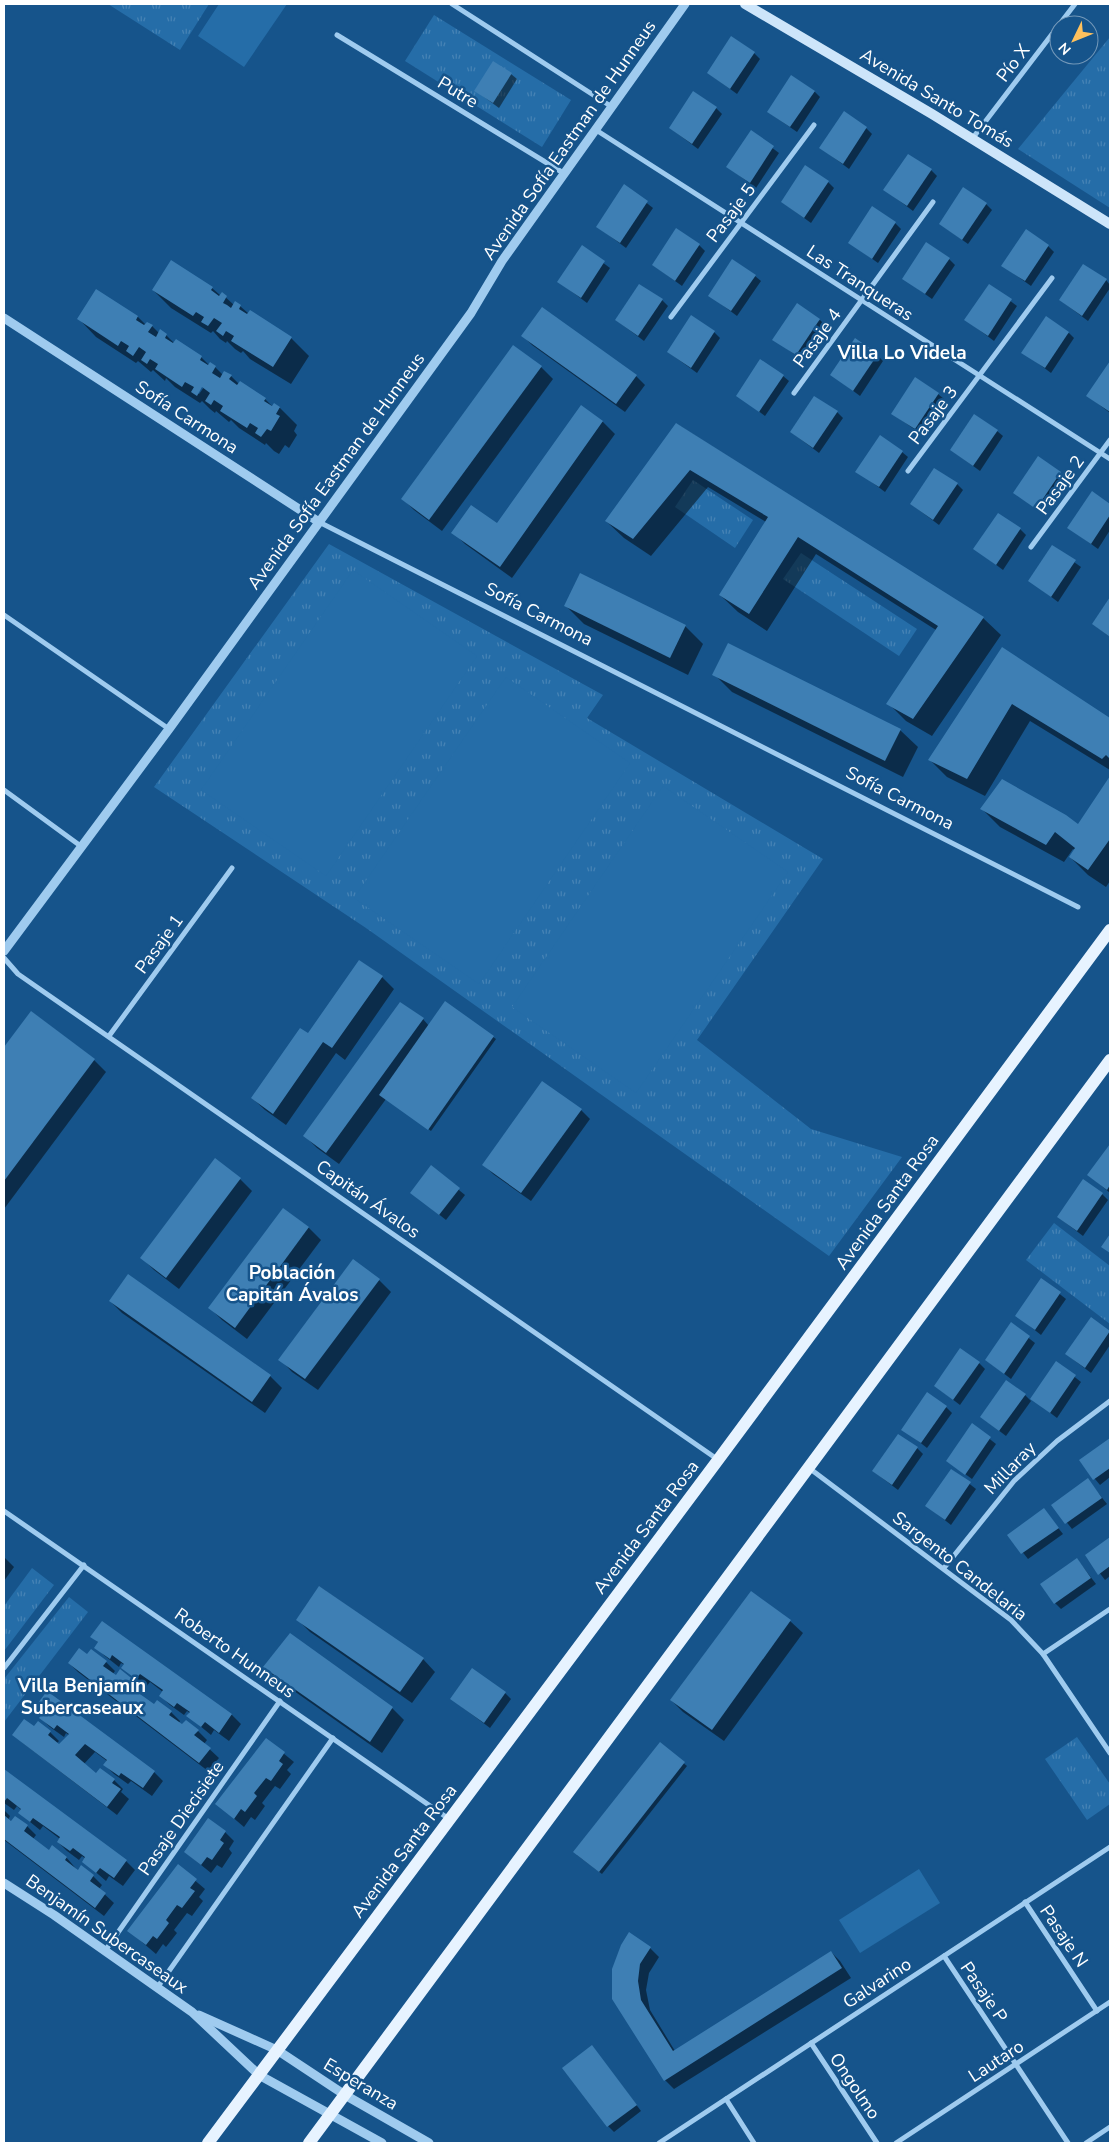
<svg xmlns="http://www.w3.org/2000/svg" width="1114" height="2147" font-family="'Nunito Sans',sans-serif">
  <style>
    .grass { fill: url(#grass-tufts) }
    .pitch { fill: #256da8 }
    .shadow { fill: #0007; fill-rule: evenodd }
    .building { fill: #3e7fb4 }
    .lines { fill: none; stroke-linecap: round; stroke-linejoin: round }
    .minor { stroke: #9fcbef; stroke-width: 5 }
    .tertiary { stroke: #9fcbef; stroke-width: 9 }
    .secondary { stroke: #cde5fa; stroke-width: 10 }
    .primary { stroke: #e7f3ff; stroke-width: 12 }
    .labels { text-anchor: middle; stroke-width: 5; stroke-linejoin: round; paint-order: stroke }
    .street-label { font-size: 18px; fill: #fff; stroke: #16548b }
    .neighbourhood-label { font-size: 19px; font-weight: bold; fill: #fff; stroke: #16548b }
  </style>
  <defs>
    <pattern id="grass-tufts" width="24" height="20" patternUnits="userSpaceOnUse" patternTransform="scale(1.25)"><rect width="24" height="20" fill="#256da8"/><path d="M3 7l-1-3M5 7V3M7 7l1-3M15 17l-1-3M17 17v-4M19 17l1-3" fill="none" stroke="#4683b5"/></pattern>
  </defs>
  <rect width="100%" height="100%" fill="#16548b"/>
  <g class="grass">
    <polygon points="108,4 209,4 180,50"/>
    <polygon points="434,15 571,100 542,147 405,61"/>
    <polygon points="1110,37 1110,208 1018,149"/>
    <polygon points="693,480 753,520 735,548 675,507"/>
    <polygon points="329,544 603,695 587,718 823,859 697,1040 811,1129 902,1157 829,1256 366,928 154,787"/>
    <polygon points="801,553 917,629 899,656 783,579"/>
    <polygon points="1054,1223 1110,1266 1110,1324 1026,1260"/>
    <polygon points="32,1568 54,1585 4,1651 4,1606"/>
    <polygon points="69,1597 88,1612 4,1722 4,1679"/>
    <polygon points="1077,1737 1110,1784 1110,1804 1087,1820 1045,1759"/>
  </g>
  <g class="pitch">
    <polygon points="219,4 287,4 244,67 198,36"/>
    <polygon points="353,570 477,656 326,876 201,790"/>
    <polygon points="506,677 630,763 479,984 354,898"/>
    <polygon points="663,786 788,872 636,1093 512,1007"/>
    <polygon points="919,1869 940,1903 860,1953 839,1920"/>
  </g>
  <g class="shadow">
    <polygon points="754,53 760,59 737,94 708,73"/>
    <polygon points="511,74 517,79 499,108 476,91"/>
    <polygon points="814,91 820,97 797,132 768,112"/>
    <polygon points="716,108 722,114 698,149 670,128"/>
    <polygon points="866,128 872,134 849,169 821,148"/>
    <polygon points="751,132 779,153 756,188 728,167"/>
    <polygon points="931,170 937,176 913,211 885,190"/>
    <polygon points="828,182 834,188 811,223 782,202"/>
    <polygon points="625,186 653,208 626,248 598,227"/>
    <polygon points="986,204 992,210 968,244 940,224"/>
    <polygon points="895,223 901,229 878,263 850,243"/>
    <polygon points="699,245 705,251 682,286 653,265"/>
    <polygon points="1048,246 1054,252 1031,286 1003,266"/>
    <polygon points="582,247 610,268 587,303 559,282"/>
    <polygon points="949,259 955,265 932,299 904,279"/>
    <polygon points="755,276 761,281 737,316 709,295"/>
    <polygon points="1106,280 1110,285 1110,288 1088,321 1060,300"/>
    <polygon points="989,285 1017,306 994,341 966,320"/>
    <polygon points="212,288 221,296 222,294 234,305 240,306 249,314 291,338 309,356 291,384 250,359 243,351 241,353 235,349 227,341 226,343 220,339 213,331 211,333 171,308 153,290"/>
    <polygon points="662,300 668,306 644,341 616,320"/>
    <path d="M138,317L146,325L152,326L159,333L166,335L174,343L201,357L209,365L215,367L223,375L231,376L239,384L265,399L273,407L280,408L297,425L294,431L297,435L289,448L285,445L279,454L274,451L266,443L265,445L239,428L231,420L229,422L216,411L215,413L210,409L202,401L200,403L175,387L166,378L165,381L153,370L151,372L138,361L136,363L96,337L79,319ZM205,382L207,383L199,394L197,393Z"/>
    <polygon points="820,320 825,325 802,360 774,339"/>
    <polygon points="714,332 720,338 697,373 668,352"/>
    <polygon points="1069,333 1074,338 1051,373 1023,352"/>
    <polygon points="523,336 636,376 645,385 625,412 532,345"/>
    <polygon points="877,355 883,361 860,396 832,375"/>
    <polygon points="1110,363 1110,413 1088,396"/>
    <polygon points="541,367 553,379 442,531 414,510 402,498"/>
    <polygon points="783,376 789,381 765,416 737,395"/>
    <polygon points="938,394 944,399 921,434 893,414"/>
    <polygon points="581,407 603,422 615,434 512,578 465,544 453,532 497,525"/>
    <polygon points="837,412 843,418 819,453 791,432"/>
    <polygon points="677,424 983,618 1001,635 932,736 906,721 888,703 936,630 816,554 767,631 738,612 720,595 766,522 708,487 651,556 624,538 606,521"/>
    <polygon points="997,431 1003,436 980,471 951,450"/>
    <polygon points="902,452 908,457 885,492 857,471"/>
    <polygon points="1060,473 1066,479 1043,514 1015,493"/>
    <polygon points="957,484 963,490 939,525 911,504"/>
    <polygon points="1092,493 1110,505 1110,530 1098,549 1069,528"/>
    <polygon points="1020,529 1026,535 1003,570 975,549"/>
    <polygon points="1053,547 1081,567 1058,602 1030,581"/>
    <polygon points="1110,599 1110,637 1093,624"/>
    <polygon points="566,606 685,626 703,644 688,675 584,624"/>
    <polygon points="1002,648 1110,720 1110,770 1030,721 985,796 947,777 930,760"/>
    <polygon points="714,674 900,730 918,747 903,777 732,692"/>
    <polygon points="1110,779 1110,881 1106,887 1088,875 1070,857 1075,850 1073,849 1064,862 1000,827 982,809 1078,826"/>
    <polygon points="382,977 394,989 345,1060 336,1053 286,1125 265,1110 252,1098 308,1035"/>
    <polygon points="31,1013 94,1060 106,1072 4,1209 4,1049"/>
    <polygon points="423,1019 429,1026 493,1037 496,1039 431,1131 386,1099 339,1164 317,1148 305,1136"/>
    <polygon points="581,1110 590,1119 531,1201 493,1174 484,1165"/>
    <polygon points="1110,1146 1110,1193 1089,1175"/>
    <polygon points="431,1167 465,1195 446,1220 412,1193"/>
    <polygon points="240,1179 252,1191 179,1289 154,1270 142,1258"/>
    <polygon points="1102,1194 1108,1200 1083,1236 1058,1217"/>
    <polygon points="283,1210 309,1228 321,1240 247,1339 222,1320 210,1308"/>
    <polygon points="379,1280 391,1292 318,1390 292,1372 280,1359"/>
    <polygon points="1042,1280 1066,1299 1041,1335 1017,1316"/>
    <polygon points="110,1301 270,1376 282,1388 265,1413 122,1313"/>
    <polygon points="1091,1319 1110,1332 1110,1345 1091,1373 1066,1354"/>
    <polygon points="1011,1324 1035,1343 1011,1379 986,1360"/>
    <polygon points="979,1363 985,1369 960,1405 935,1386"/>
    <polygon points="1057,1363 1081,1382 1057,1418 1032,1399"/>
    <polygon points="1025,1395 1031,1401 1006,1436 981,1417"/>
    <polygon points="946,1407 952,1413 927,1448 903,1429"/>
    <polygon points="972,1425 996,1444 972,1479 947,1461"/>
    <polygon points="1110,1439 1110,1477 1100,1485 1080,1461"/>
    <polygon points="917,1448 923,1454 898,1490 873,1471"/>
    <polygon points="952,1470 976,1489 951,1525 927,1506"/>
    <polygon points="1088,1480 1107,1504 1072,1529 1053,1505"/>
    <polygon points="1044,1510 1063,1534 1028,1559 1009,1535"/>
    <polygon points="1110,1538 1110,1576 1105,1580 1086,1555"/>
    <polygon points="4,1557 14,1567 4,1581"/>
    <polygon points="1077,1559 1096,1584 1061,1609 1055,1603"/>
    <polygon points="320,1587 423,1659 435,1672 412,1703 310,1632 298,1620"/>
    <polygon points="790,1621 803,1633 724,1741 683,1712 671,1700"/>
    <polygon points="102,1623 232,1715 241,1724 229,1741 214,1730 211,1735 188,1716 190,1713 187,1711 184,1715 170,1705 161,1696 163,1692 150,1682 146,1687 123,1668 125,1665 121,1663 119,1667 105,1656 96,1647 99,1643 92,1637"/>
    <polygon points="87,1656 106,1662 115,1671 112,1675 134,1681 143,1691 140,1695 154,1706 171,1712 180,1721 179,1723 198,1731 207,1740 204,1744 219,1758 208,1771 78,1672 69,1663"/>
    <polygon points="265,1667 392,1708 404,1720 382,1753 277,1679"/>
    <polygon points="505,1693 511,1699 490,1728 458,1704"/>
    <polygon points="37,1707 154,1772 163,1781 152,1796 131,1781 128,1784 114,1774 105,1765 107,1761 95,1752 84,1764 96,1774 114,1780 123,1789 121,1792 129,1799 117,1815 23,1743 14,1734 34,1728 50,1732 59,1741 57,1743 59,1745 69,1735 66,1733 64,1737 50,1727 41,1718 44,1714"/>
    <polygon points="266,1739 294,1762 287,1770 291,1774 280,1789 275,1786 262,1803 265,1806 255,1820 251,1817 244,1827 217,1804"/>
    <polygon points="660,1744 687,1766 602,1874 577,1855"/>
    <polygon points="4,1770 126,1861 135,1870 123,1886 109,1876 106,1881 84,1862 86,1859 82,1856 79,1860 67,1851 58,1842 60,1839 43,1826 40,1830 19,1813 21,1810 17,1806 14,1810 4,1803"/>
    <polygon points="4,1810 10,1816 8,1820 27,1826 36,1835 33,1839 49,1852 66,1857 78,1871 93,1876 102,1885 99,1889 114,1903 104,1916 4,1840"/>
    <polygon points="225,1832 234,1841 229,1849 232,1853 222,1868 217,1865 211,1873 185,1852"/>
    <polygon points="178,1866 205,1889 199,1897 203,1901 192,1916 187,1913 174,1930 177,1933 166,1947 163,1944 156,1954 129,1931"/>
    <polygon points="650,1948 659,1957 649,1973 646,1990 650,2010 675,2051 831,1952 840,1961 851,1978 674,2089 665,2080 613,1969"/>
    <polygon points="597,2053 641,2111 614,2132 608,2126"/>
  </g>
  <g class="building">
    <polygon points="731,36 755,52 730,89 707,73"/>
    <polygon points="493,61 512,73 493,103 474,91"/>
    <polygon points="791,75 815,91 790,127 767,112"/>
    <polygon points="693,91 717,107 692,144 669,128"/>
    <polygon points="844,111 867,127 843,164 819,148"/>
    <polygon points="751,130 774,146 750,183 726,167"/>
    <polygon points="908,154 932,169 907,206 883,190"/>
    <polygon points="805,165 829,181 804,218 781,202"/>
    <polygon points="624,184 648,201 620,243 596,227"/>
    <polygon points="963,187 987,203 962,240 939,224"/>
    <polygon points="872,206 896,222 872,259 848,243"/>
    <polygon points="676,228 700,244 675,281 652,265"/>
    <polygon points="1026,229 1049,245 1025,281 1001,266"/>
    <polygon points="926,242 950,258 925,294 902,279"/>
    <polygon points="582,245 605,261 581,298 557,282"/>
    <polygon points="732,259 756,275 731,311 708,296"/>
    <polygon points="171,260 213,287 211,290 219,296 222,292 227,296 223,303 227,305 231,308 235,301 241,305 239,309 247,314 250,310 292,337 273,367 231,341 234,336 226,331 223,336 216,331 222,323 214,318 208,326 201,322 204,317 196,312 193,316 152,290"/>
    <polygon points="1083,264 1107,279 1082,316 1059,300"/>
    <polygon points="639,284 663,299 638,336 615,320"/>
    <polygon points="989,284 1012,299 988,336 964,320"/>
    <polygon points="96,289 138,316 136,320 144,325 147,322 153,325 148,332 156,337 160,329 167,334 165,338 173,343 176,339 202,356 200,360 208,365 210,362 216,366 212,373 220,378 224,371 232,375 229,379 237,385 240,381 266,398 264,401 272,406 274,403 280,407 276,414 280,416 271,431 267,429 261,437 255,433 258,428 250,423 247,428 220,411 223,406 214,400 211,405 205,401 210,393 202,387 197,396 191,392 194,387 185,382 182,387 155,369 158,364 150,359 147,364 141,360 146,352 139,347 133,356 126,351 129,346 121,341 118,346 77,319"/>
    <polygon points="797,303 820,319 796,355 772,340"/>
    <polygon points="542,307 637,375 616,404 521,336"/>
    <polygon points="691,315 715,331 691,368 667,352"/>
    <polygon points="1046,316 1069,332 1045,368 1021,353"/>
    <polygon points="855,338 878,354 853,391 830,375"/>
    <polygon points="513,345 542,366 429,520 401,499"/>
    <polygon points="760,359 784,375 759,412 736,396"/>
    <polygon points="1110,361 1110,412 1086,396"/>
    <polygon points="915,377 939,393 915,429 891,414"/>
    <polygon points="814,396 838,411 813,448 790,432"/>
    <polygon points="581,405 603,421 500,567 451,533 471,505 497,523"/>
    <polygon points="974,414 998,430 973,466 950,450"/>
    <polygon points="676,423 984,617 913,719 886,704 938,626 798,537 749,614 719,595 768,517 690,470 633,539 605,521"/>
    <polygon points="880,435 903,451 879,487 855,472"/>
    <polygon points="1038,456 1061,472 1036,509 1013,493"/>
    <polygon points="934,468 958,483 933,520 910,504"/>
    <polygon points="1092,491 1110,504 1110,515 1091,544 1067,528"/>
    <polygon points="998,513 1021,528 996,565 973,549"/>
    <polygon points="1052,545 1076,560 1051,597 1028,581"/>
    <polygon points="580,573 686,625 670,658 564,606"/>
    <polygon points="1110,597 1110,637 1092,624"/>
    <polygon points="728,643 901,729 885,761 712,675"/>
    <polygon points="1002,647 1110,718 1110,759 1106,755 1102,759 1012,704 967,779 928,760"/>
    <polygon points="1110,776 1110,839 1088,870 1069,857 1075,848 1055,832 1046,845 980,809 1002,779 1066,815 1078,824"/>
    <polygon points="359,960 383,976 332,1048 323,1042 273,1114 251,1098 300,1028 308,1033"/>
    <polygon points="445,1001 494,1036 428,1130 379,1095"/>
    <polygon points="400,1002 424,1018 326,1153 303,1136"/>
    <polygon points="31,1011 95,1059 4,1181 4,1047"/>
    <polygon points="542,1081 582,1109 521,1193 482,1165"/>
    <polygon points="1110,1144 1110,1185 1107,1190 1087,1175"/>
    <polygon points="215,1158 241,1178 166,1278 140,1258"/>
    <polygon points="431,1165 460,1188 439,1215 410,1193"/>
    <polygon points="1083,1179 1103,1193 1077,1231 1057,1217"/>
    <polygon points="283,1208 309,1227 235,1328 208,1308"/>
    <polygon points="1110,1234 1110,1253 1101,1247"/>
    <polygon points="353,1259 380,1279 305,1379 278,1360"/>
    <polygon points="128,1274 271,1375 252,1402 109,1301"/>
    <polygon points="1041,1278 1061,1292 1035,1330 1015,1316"/>
    <polygon points="1091,1317 1110,1331 1085,1368 1065,1354"/>
    <polygon points="1011,1322 1030,1336 1004,1374 985,1360"/>
    <polygon points="960,1348 980,1362 953,1400 934,1386"/>
    <polygon points="1056,1361 1076,1375 1050,1413 1030,1399"/>
    <polygon points="1006,1380 1026,1394 999,1431 980,1417"/>
    <polygon points="927,1392 947,1406 921,1443 901,1430"/>
    <polygon points="972,1423 991,1437 965,1475 946,1461"/>
    <polygon points="898,1434 918,1447 892,1485 872,1471"/>
    <polygon points="1110,1438 1110,1468 1093,1480 1079,1460"/>
    <polygon points="951,1469 971,1482 945,1520 925,1506"/>
    <polygon points="1088,1478 1102,1498 1065,1524 1051,1505"/>
    <polygon points="1044,1508 1059,1528 1021,1554 1007,1535"/>
    <polygon points="1110,1537 1110,1566 1098,1575 1085,1555"/>
    <polygon points="1077,1558 1091,1578 1054,1604 1040,1584"/>
    <polygon points="319,1586 424,1658 400,1692 296,1620"/>
    <polygon points="751,1591 791,1620 712,1730 670,1700"/>
    <polygon points="102,1621 232,1714 219,1733 205,1722 201,1727 186,1716 190,1712 177,1703 174,1707 159,1696 163,1690 140,1674 136,1679 121,1668 124,1664 112,1655 110,1659 94,1648 98,1642 90,1637"/>
    <polygon points="290,1633 393,1707 370,1742 263,1667"/>
    <polygon points="79,1648 87,1654 91,1649 107,1661 103,1666 116,1675 120,1669 135,1681 130,1687 154,1704 157,1700 172,1711 169,1715 182,1724 186,1720 199,1730 194,1735 211,1748 199,1763 68,1663"/>
    <polygon points="472,1668 506,1692 484,1723 450,1699"/>
    <polygon points="47,1691 155,1771 143,1788 121,1773 119,1776 103,1765 107,1760 85,1744 75,1755 96,1773 100,1768 115,1779 112,1783 121,1789 107,1807 12,1735 24,1719 34,1726 38,1721 51,1731 48,1735 59,1744 69,1734 57,1725 54,1729 39,1718 43,1713 35,1707"/>
    <polygon points="266,1738 285,1752 279,1761 283,1764 271,1781 266,1778 254,1793 257,1796 245,1812 241,1809 234,1819 215,1804"/>
    <polygon points="660,1742 685,1762 599,1872 573,1852"/>
    <polygon points="4,1769 127,1860 114,1878 100,1868 96,1873 82,1862 85,1857 73,1848 70,1851 57,1842 60,1837 33,1818 30,1822 18,1813 21,1809 7,1798 4,1802"/>
    <polygon points="4,1815 11,1821 15,1816 28,1825 24,1831 49,1850 52,1845 67,1857 65,1860 78,1870 81,1865 94,1875 90,1881 106,1893 95,1908 4,1839"/>
    <polygon points="208,1818 226,1831 220,1840 224,1843 212,1860 207,1857 201,1865 184,1852"/>
    <polygon points="178,1864 197,1879 190,1888 195,1891 182,1908 177,1905 166,1920 169,1923 157,1939 153,1936 146,1945 127,1931"/>
    <polygon points="629,1932 651,1947 640,1964 638,1981 641,2000 673,2051 831,1951 842,1968 664,2081 612,1999 612,1969 621,1945"/>
    <polygon points="592,2045 637,2105 607,2127 562,2068"/>
  </g>
  <g class="lines">
    <g class="minor">
      <polyline points="452,4 612,107"/>
      <polyline points="337,35 565,174"/>
      <polyline points="596,130 1110,459"/>
      <polyline points="972,139 1075,4"/>
      <polyline points="671,317 814,125"/>
      <polyline points="794,393 933,202"/>
      <polyline points="908,471 1052,278"/>
      <polyline points="319,522 1078,907"/>
      <polyline points="1031,547 1110,440"/>
      <polyline points="4,615 169,729"/>
      <polyline points="4,790 82,847"/>
      <polyline points="4,958 18,974 717,1459"/>
      <polyline points="109,1036 232,868"/>
      <polyline points="809,1468 1011,1620 1043,1654 1110,1753"/>
      <polyline points="4,1511 449,1819"/>
      <polyline points="944,1568 1014,1481 1057,1441 1110,1401"/>
      <polyline points="1043,1654 1110,1609"/>
      <polyline points="4,1668 84,1565"/>
      <polyline points="1025,1902 1097,2011"/>
      <polyline points="105,1951 280,1701"/>
      <polyline points="944,1956 1068,2143"/>
      <polyline points="157,1988 333,1738"/>
      <polyline points="811,2043 877,2143"/>
      <polyline points="726,2099 754,2143"/>
      <polyline points="659,2143 1110,1847"/>
      <polyline points="896,2143 1110,2002"/>
      <polyline points="1086,2143 1110,2127"/>
    </g>
    <g class="tertiary">
      <polyline points="4,318 319,522"/>
      <polyline points="4,951 169,729 471,313 502,261 685,4"/>
      <polyline points="4,1883 54,1915 192,2012 259,2075 382,2143"/>
      <polyline points="199,2015 277,2050 345,2095 429,2143"/>
    </g>
    <polyline class="secondary" points="745,4 932,114 1110,224"/>
    <g class="primary">
      <polyline points="208,2143 718,1460 1110,930"/>
      <polyline points="309,2143 1110,1060"/>
    </g>
  </g>
  <g class="labels">
    <g class="street-label">
      <text transform="translate(1013 63) rotate(-53)" y="6">Pío X</text>
      <text transform="translate(458 92) rotate(31)" y="6">Putre</text>
      <text transform="translate(937 98) rotate(31)" y="6">Avenida Santo Tomás</text>
      <text transform="translate(569 140) rotate(-55)" y="6">Avenida Sofía Eastman de Hunneus</text>
      <text transform="translate(731 213) rotate(-53)" y="6">Pasaje 5</text>
      <text transform="translate(860 283) rotate(33)" y="6">Las Tranqueras</text>
      <text transform="translate(817 338) rotate(-54)" y="6">Pasaje 4</text>
      <text transform="translate(933 415) rotate(-53)" y="6">Pasaje 3</text>
      <text transform="translate(187 417) rotate(33)" y="6">Sofía Carmona</text>
      <text transform="translate(336 471) rotate(-54)" y="6">Avenida Sofía Eastman de Hunneus</text>
      <text transform="translate(1060 485) rotate(-54)" y="6">Pasaje 2</text>
      <text transform="translate(539 614) rotate(27)" y="6">Sofía Carmona</text>
      <text transform="translate(900 798) rotate(27)" y="6">Sofía Carmona</text>
      <text transform="translate(159 944) rotate(-54)" y="6">Pasaje 1</text>
      <text transform="translate(368 1199) rotate(35)" y="6">Capitán Ávalos</text>
      <text transform="translate(887 1202) rotate(-54)" y="6">Avenida Santa Rosa</text>
      <text transform="translate(1010 1468) rotate(-46)" y="6">Millaray</text>
      <text transform="translate(646 1527) rotate(-53)" y="6">Avenida Santa Rosa</text>
      <text transform="translate(960 1566) rotate(38)" y="6">Sargento Candelaria</text>
      <text transform="translate(235 1653) rotate(35)" y="6">Roberto Hunneus</text>
      <text transform="translate(181 1818) rotate(-55)" y="6">Pasaje Diecisiete</text>
      <text transform="translate(404 1851) rotate(-53)" y="6">Avenida Santa Rosa</text>
      <text transform="translate(107 1934) rotate(35)" y="6">Benjamín Subercaseaux</text>
      <text transform="translate(1064 1936) rotate(56)" y="6">Pasaje N</text>
      <text transform="translate(877 1983) rotate(-33)" y="6">Galvarino</text>
      <text transform="translate(984 1992) rotate(56)" y="6">Pasaje P</text>
      <text transform="translate(996 2061) rotate(-33)" y="6">Lautaro</text>
      <text transform="translate(361 2084) rotate(31)" y="6">Esperanza</text>
      <text transform="translate(855 2086) rotate(56)" y="6">Ongolmo</text>
    </g>
    <g class="neighbourhood-label">
      <text x="902" y="359">Villa Lo Videla</text>
      <text x="292" y="1279">Población<tspan x="292" dy="22">Capitán Ávalos</tspan></text>
      <text x="82" y="1692">Villa Benjamín<tspan x="82" dy="22">Subercaseaux</tspan></text>
    </g>
  </g>
  <rect width="1114" height="2147" fill="none" stroke="#ffffff" stroke-width="10"/>
  <g transform="translate(1074 40) rotate(227)"><circle r="24" fill="#16548b" stroke="#7398b9"/>
  <path d="M0-4L9 19L0 12L-9 19Z" fill="#ffc15d"/>
  <text y="-8" font-size="14" font-weight="bold" text-anchor="middle" fill="#ffffff">N</text>
  </g>
</svg>
